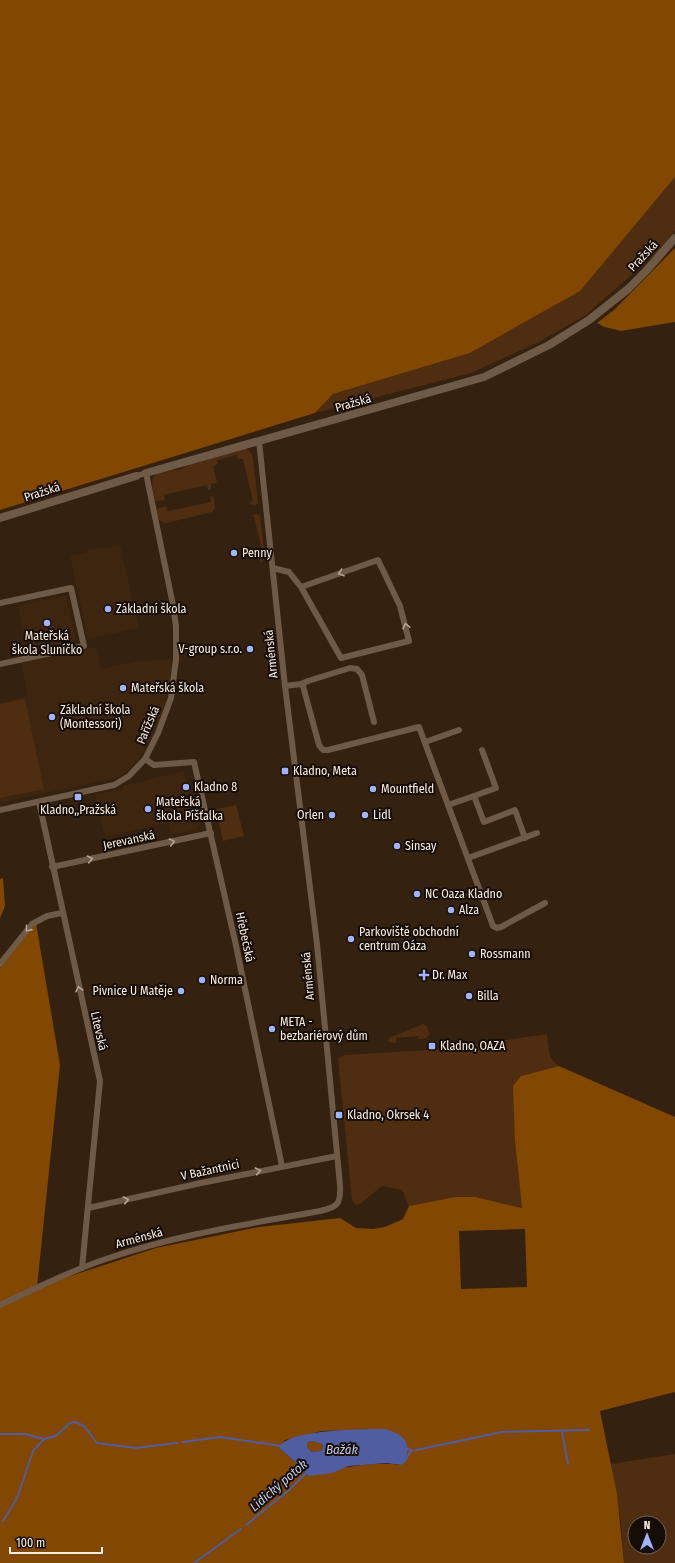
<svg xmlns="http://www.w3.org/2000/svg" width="675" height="1563" font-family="'Fira Sans Condensed',sans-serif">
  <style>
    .built { fill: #3d250f }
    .green { fill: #4e2d10; fill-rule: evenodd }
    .forest { fill: #824700; fill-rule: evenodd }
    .water { fill: #505da0; fill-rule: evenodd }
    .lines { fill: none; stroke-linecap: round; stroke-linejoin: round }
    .stream { stroke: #505da0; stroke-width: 2 }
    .street { stroke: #6f5947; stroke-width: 6 }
    .secondary { stroke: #6f5947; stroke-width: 8 }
    .oneway { stroke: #b6a495 }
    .poi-dot { fill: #a1b3fd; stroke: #150d06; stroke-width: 1.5 }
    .labels { text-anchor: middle; stroke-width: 4; stroke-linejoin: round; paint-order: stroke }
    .street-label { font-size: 12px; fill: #fceee3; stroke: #150d06 }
    .poi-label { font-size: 12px; fill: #fceee3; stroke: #150d06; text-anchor: start }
    .water-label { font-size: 13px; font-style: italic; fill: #bfc9ef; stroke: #150d06 }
  </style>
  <rect width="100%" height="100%" fill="#342110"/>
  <g class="built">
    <polygon points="120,545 139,628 88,639 70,556 88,552 88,550 101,547 101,549"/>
    <polygon points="66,595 76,640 28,651 18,606"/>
    <polygon points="96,647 101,669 142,660 143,662 158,659 158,661 172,658 170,684 163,712 154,732 140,758 135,765 120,777 0,803 0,703 28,696 21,663"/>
    <polygon points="184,771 189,793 194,793 201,824 196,830 171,835 168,823 105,837 95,794 123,789 122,786 145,781 145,780"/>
  </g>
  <g class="green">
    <polygon points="675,177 675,231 663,247 586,315 539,342 471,373 315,413 333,394 470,353 579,291"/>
    <path d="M246,448L251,453L253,458L258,502L257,504L253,505L249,503L253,501L243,459H238L237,455L217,460L218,464L213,466L217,483L211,484V490H208L207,485L164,495L165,500L155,501C154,493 149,482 155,475C161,468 171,471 178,470C184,468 189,464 195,462C211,456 229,453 246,448Z"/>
    <path d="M212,496L214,498L215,508L212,512L167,523C158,523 158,516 157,509L166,506L168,511L211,502L210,497Z"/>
    <polygon points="256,514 260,516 265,558 262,562 259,560 264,559 254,516 250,517 252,515"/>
    <polygon points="25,699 44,789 0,798 0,704"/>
    <polygon points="236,805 244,836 223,841 216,809"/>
    <polygon points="423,1024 427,1026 430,1034 426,1038 419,1039 419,1036 396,1038 396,1043 388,1042 389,1038"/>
    <path d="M547,1034C549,1046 547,1058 559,1066L521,1076L515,1142L522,1208L476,1197H455L409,1206L402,1190L382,1186L360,1204L356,1205L352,1200L338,1059L344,1055L445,1049Z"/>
    <path d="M675,1454V1563H624L621,1523L611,1464ZM635,1523H659V1547H635Z"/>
  </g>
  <g class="forest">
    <polygon points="0,0 675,0 675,177 580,291 470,353 333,394 315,413 0,510"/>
    <polygon points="675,248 675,322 621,331 605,327 597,323 614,310"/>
    <polygon points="3,878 5,906 0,918 0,879"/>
    <path d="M36,923L60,1065L37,1287L156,1248L259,1227L340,1218L356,1228L373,1229L385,1227L403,1219L409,1206L455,1197H476L522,1208L515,1142L513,1086L521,1076L559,1066L675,1117V1392L600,1411L617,1494L624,1563H0V968ZM525,1229L527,1287L461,1289L459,1231ZM384,1429L402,1465C369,1461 340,1468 308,1476L293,1460L279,1448L285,1440L322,1431Z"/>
    <polygon points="311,1441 322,1444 323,1448 320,1451 311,1452 307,1446 307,1443"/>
  </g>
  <path class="water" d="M384,1429C395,1431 411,1438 407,1453C406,1458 405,1461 402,1465L386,1463L349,1466L332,1473L308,1476L293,1460L279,1448C285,1429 365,1429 384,1429ZM311,1441L322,1444L323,1448L320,1451L311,1452L307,1446V1443Z"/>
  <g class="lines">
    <g class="stream">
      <polyline points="562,1432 568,1464"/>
      <polyline points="0,1434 25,1434 44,1439 56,1436 70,1423 75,1422 84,1426 97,1443 136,1448 177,1443"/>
      <polyline points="183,1442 220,1437 281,1446"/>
      <polyline points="406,1448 413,1451"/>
      <polyline points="416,1450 502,1432 589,1430"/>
      <polyline points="404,1462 411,1451"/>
      <polyline points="3,1521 17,1498 33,1451 44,1439"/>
      <polyline points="246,1525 289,1490 307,1472"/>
      <polyline points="194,1563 241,1529"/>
    </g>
    <g class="street">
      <polyline points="273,568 289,572 301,587 341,658 409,641 400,606 378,560 301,587"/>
      <polyline points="0,603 71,588 84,646 0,664"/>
      <polyline points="301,684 308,681 350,668 357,669 362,675 374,722"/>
      <polyline points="285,686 301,684 303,686 319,745 323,750 328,750 419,727 493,926 497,928 501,927 545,903"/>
      <polyline points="425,742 459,730"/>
      <polyline points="145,759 154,765 194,762 235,941 282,1166"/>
      <polyline points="474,796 496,788 482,750"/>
      <polyline points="39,802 100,1081 82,1268"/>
      <polyline points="448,805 474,796 484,822 515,810 525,838"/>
      <polyline points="0,810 114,785 129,776 145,759 158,733 171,698 176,659 176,626 172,600 146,473 136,476"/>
      <polyline points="468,858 537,833"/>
      <polyline points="52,867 211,833"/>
      <polyline points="0,964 32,924 47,916 62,913"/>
      <polyline points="88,1208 201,1183 337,1156"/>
      <path d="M0,1305C35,1289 69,1271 106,1259C175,1235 248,1224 320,1211C338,1207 341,1204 340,1185L317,944L285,686L259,441"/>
    </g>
    <g class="secondary">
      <polyline points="146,473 484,377 549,345 589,320 628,289 646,271 675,238"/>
      <polyline points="0,518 136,476"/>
    </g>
  </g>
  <defs><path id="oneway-chevron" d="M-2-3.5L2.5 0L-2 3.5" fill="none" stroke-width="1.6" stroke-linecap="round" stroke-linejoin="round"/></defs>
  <g class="oneway">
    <use href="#oneway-chevron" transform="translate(341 573) rotate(161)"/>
    <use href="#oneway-chevron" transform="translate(406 626) rotate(-104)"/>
    <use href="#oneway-chevron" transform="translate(172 842) rotate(-12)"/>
    <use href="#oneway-chevron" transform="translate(90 859) rotate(-12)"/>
    <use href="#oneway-chevron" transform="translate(28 929) rotate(129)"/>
    <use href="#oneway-chevron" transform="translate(79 989) rotate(-102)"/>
    <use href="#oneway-chevron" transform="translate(258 1171) rotate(-11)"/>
    <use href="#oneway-chevron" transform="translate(126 1200) rotate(-13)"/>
  </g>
  <g class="poi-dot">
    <circle cx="234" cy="553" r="4"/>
    <circle cx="108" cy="609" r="4"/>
    <circle cx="47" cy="623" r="4"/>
    <circle cx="250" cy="649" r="4"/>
    <circle cx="123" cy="688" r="4"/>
    <circle cx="52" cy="717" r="4"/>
    <rect x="281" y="767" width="8" height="8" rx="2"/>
    <circle cx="186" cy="787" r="4"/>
    <circle cx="373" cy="789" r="4"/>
    <rect x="74" y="793" width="8" height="8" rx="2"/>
    <circle cx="148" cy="809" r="4"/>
    <circle cx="332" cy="815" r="4"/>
    <circle cx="365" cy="815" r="4"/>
    <circle cx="397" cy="846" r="4"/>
    <circle cx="417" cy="894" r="4"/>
    <circle cx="451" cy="910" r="4"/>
    <circle cx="351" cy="939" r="4"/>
    <circle cx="472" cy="954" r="4"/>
    <path d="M422 969h4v4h4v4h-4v4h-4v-4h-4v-4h4z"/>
    <circle cx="202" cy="980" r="4"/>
    <circle cx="181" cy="991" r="4"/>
    <circle cx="469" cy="996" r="4"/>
    <circle cx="272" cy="1029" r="4"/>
    <rect x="428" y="1042" width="8" height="8" rx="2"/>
    <rect x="335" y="1111" width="8" height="8" rx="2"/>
  </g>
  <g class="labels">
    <g class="street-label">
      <text transform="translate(643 256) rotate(-47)" y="4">Pražská</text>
      <text transform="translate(353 403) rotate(-16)" y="4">Pražská</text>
      <text transform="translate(42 492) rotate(-18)" y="4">Pražská</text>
      <text transform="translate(271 654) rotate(-96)" y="4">Arménská</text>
      <text transform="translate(148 725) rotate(-67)" y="4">Pařížská</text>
      <text transform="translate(129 840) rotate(-12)" y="4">Jerevanská</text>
      <text transform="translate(245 937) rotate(78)" y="4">Hřebečská</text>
      <text transform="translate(308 976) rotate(-95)" y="4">Arménská</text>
      <text transform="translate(99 1031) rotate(77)" y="4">Litevská</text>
      <text transform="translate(210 1170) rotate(-12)" y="4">V Bažantnici</text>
      <text transform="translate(139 1238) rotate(-15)" y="4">Arménská</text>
    </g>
    <g class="poi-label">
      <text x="242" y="557">Penny</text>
      <text x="116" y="613">Základní škola</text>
      <text x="47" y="640" text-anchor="middle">Mateřská<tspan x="47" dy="14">škola Sluníčko</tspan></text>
      <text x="242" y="653" text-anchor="end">V-group s.r.o.</text>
      <text x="131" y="692">Mateřská škola</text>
      <text x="60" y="714">Základní škola<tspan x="60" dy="14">(Montessori)</tspan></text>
      <text x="293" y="775">Kladno, Meta</text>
      <text x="194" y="791">Kladno 8</text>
      <text x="381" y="793">Mountfield</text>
      <text x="156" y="806">Mateřská<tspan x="156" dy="14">škola Píšťalka</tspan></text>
      <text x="78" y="814" text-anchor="middle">Kladno,,Pražská</text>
      <text x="324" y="819" text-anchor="end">Orlen</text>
      <text x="373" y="819">Lidl</text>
      <text x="405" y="850">Sinsay</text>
      <text x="425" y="898">NC Oaza Kladno</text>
      <text x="459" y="914">Alza</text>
      <text x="359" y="936">Parkoviště obchodní<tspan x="359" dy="14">centrum Oáza</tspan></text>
      <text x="480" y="958">Rossmann</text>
      <text x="432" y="979">Dr. Max</text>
      <text x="210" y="984">Norma</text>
      <text x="173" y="995" text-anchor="end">Pivnice U Matěje</text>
      <text x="477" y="1000">Billa</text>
      <text x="280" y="1026">META -<tspan x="280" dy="14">bezbariérový dům</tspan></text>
      <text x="440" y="1050">Kladno, OAZA</text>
      <text x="347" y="1119">Kladno, Okrsek 4</text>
    </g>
    <g class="water-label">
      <text x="342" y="1454">Bažák</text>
      <text transform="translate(278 1485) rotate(-41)" y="5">Lidický potok</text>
    </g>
  </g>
  <g transform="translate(647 1535)"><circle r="19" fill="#150d06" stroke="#71675e"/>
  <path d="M0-3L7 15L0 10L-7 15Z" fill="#a1b3fd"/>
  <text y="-6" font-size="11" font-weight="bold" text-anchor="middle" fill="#fceee3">N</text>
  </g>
  <path d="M10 1547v6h92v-6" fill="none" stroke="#fceee3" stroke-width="2"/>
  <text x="16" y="1547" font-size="12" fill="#fceee3" stroke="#150d06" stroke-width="3" paint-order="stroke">100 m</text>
</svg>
